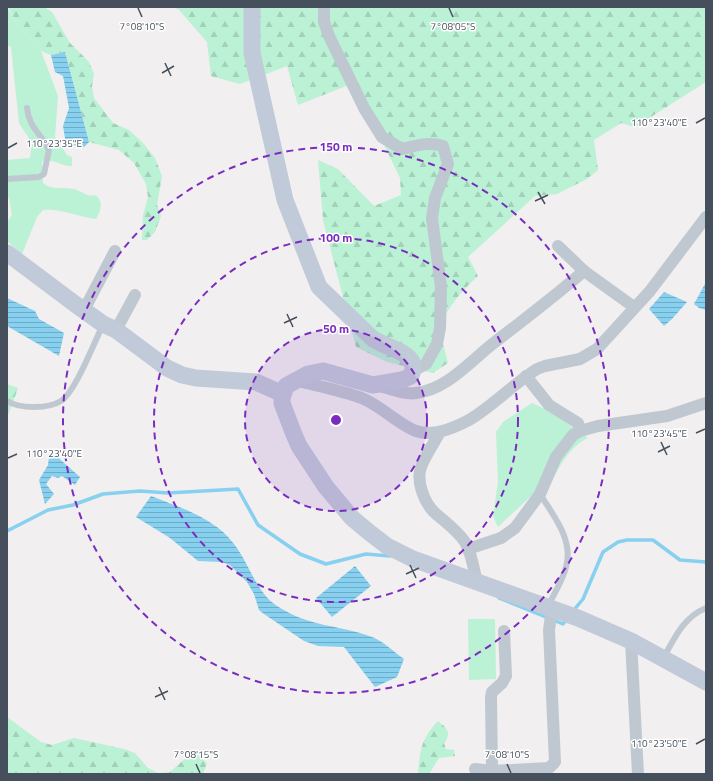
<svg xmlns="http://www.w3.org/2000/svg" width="713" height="781" font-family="'Titillium Web',sans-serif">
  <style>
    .green { fill: #bbf1d5 }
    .forest { fill: url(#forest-firs) }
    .water { fill: url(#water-rules) }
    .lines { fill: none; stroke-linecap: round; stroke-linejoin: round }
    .stream { stroke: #87d0ef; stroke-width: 3.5 }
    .lane { stroke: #bfc8d1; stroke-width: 6 }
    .street { stroke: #bfc8d1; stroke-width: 12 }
    .secondary { stroke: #c1cad8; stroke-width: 17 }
    .ticks { fill: none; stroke: #46505d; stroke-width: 1.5 }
    .ring { fill: none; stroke: #7b2cbf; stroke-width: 2; stroke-dasharray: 7 5 }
    .ticks-label { font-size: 10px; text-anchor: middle; fill: #46505d; stroke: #fff; stroke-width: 3; stroke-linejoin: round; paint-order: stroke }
    .centre { fill: #7b2cbf; stroke: #fff; stroke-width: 2 }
    .ring-label { font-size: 12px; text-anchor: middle; font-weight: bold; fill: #7b2cbf; stroke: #fff; stroke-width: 3; stroke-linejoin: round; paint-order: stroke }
  </style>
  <defs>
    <pattern id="forest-firs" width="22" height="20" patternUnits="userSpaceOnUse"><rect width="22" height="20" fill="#bbf1d5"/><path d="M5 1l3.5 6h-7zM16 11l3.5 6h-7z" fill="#a2d0b9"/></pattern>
    <pattern id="water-rules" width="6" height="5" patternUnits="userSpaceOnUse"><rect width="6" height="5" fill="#87d0ef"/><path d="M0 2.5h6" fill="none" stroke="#70abc5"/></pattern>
  </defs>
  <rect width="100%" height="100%" fill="#f1efef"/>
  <g class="green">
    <path d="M7,7L18,27L31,38L41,51L58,96L55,137L67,155L72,157V166C59,166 58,159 42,161L43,183C52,191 65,186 77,190C84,193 88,197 95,195C104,201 101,211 96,219C78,217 61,208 43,210L37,217L22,254L7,241V222L12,215L9,198L7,197V160L30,158L32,143L19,123L11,47L7,45Z"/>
    <path d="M532,403L548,410L588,438C566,448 556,474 545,494L531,496L498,527L493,516L498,482L496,432L503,422Z"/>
    <polygon points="468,619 495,619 496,679 469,680"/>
  </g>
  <g class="forest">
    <polygon points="8,7 44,7 52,12 70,43 89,62 94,74 92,86 94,98 113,123 129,130 143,143 155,158 162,176 157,205 161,216 155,232 147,240 142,240 143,215 148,197 146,184 134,163 119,150 89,142 65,52 51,55 41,51 31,38 18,27"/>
    <path d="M173,7H706V82L635,127L621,123L594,140L598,170L587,179L557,194L535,196L468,257L478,276C464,289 441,312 441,333C442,343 446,354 448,363L433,373L387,362L356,347L323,220L318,160L338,169L374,206L401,195L400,178L354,83L298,105L287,66L240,84L211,76L207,42L179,10Z"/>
    <polygon points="7,384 18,388 7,418"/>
    <polygon points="7,717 41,742 52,745 74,738 124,749 135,753 148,768 158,773 170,772 187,757 198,755 207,763 203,774 7,774"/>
    <path d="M438,721C447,728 452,733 444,743L446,749L454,750L455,756L439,758L429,774H418C420,750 421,739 438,721Z"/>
  </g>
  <g class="water">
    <polygon points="65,52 89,142 84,147 66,144 63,126 69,108 63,76 55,72 51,55"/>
    <polygon points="706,282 706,310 699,308 694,304"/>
    <polygon points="664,292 687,302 672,319 664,326 649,309"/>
    <polygon points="7,298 35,311 39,319 64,333 59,356 7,326"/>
    <polygon points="54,454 80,477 75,485 62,476 58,478 52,476 46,484 54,494 45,504 39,480 48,465 49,455"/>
    <path d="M151,496C179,507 215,518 234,544C249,563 256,592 277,606C311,628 337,624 372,637C383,641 394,652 404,659L397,677L375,687L344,647L318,646L304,641L264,614L259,610L254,594L247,582L230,565L221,562L198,561L170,538L136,517Z"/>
    <polygon points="355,566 371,586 332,617 316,598"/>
  </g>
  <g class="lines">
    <g class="stream">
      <polyline points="7,531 48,510 73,505 103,494 140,491 168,493 238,489 258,525 300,554 326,564 366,554 390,556"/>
      <polyline points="499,598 563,624 567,619"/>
      <polyline points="573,611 583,599 603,552 618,542 627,540 653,540 680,560 706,562"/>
    </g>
    <g class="lane">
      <path d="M7,179L39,177L44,174L49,150C41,133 29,128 27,108"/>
      <path d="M7,401C15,406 25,407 34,407C43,407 53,406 61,401C76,391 94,342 103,325"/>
      <path d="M540,494C553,515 574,540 566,567C563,580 554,594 548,606"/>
      <path d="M664,657C675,637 684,617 706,608"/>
    </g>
    <g class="street">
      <path d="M324,7V22L329,36L364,108L382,137L402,149C415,146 429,141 443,146L448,164L435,198L432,218L441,287L440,328L437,344L426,364L413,371"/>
      <polyline points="558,246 584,271 634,307"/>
      <polyline points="84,310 115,251"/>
      <polyline points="116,330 135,295"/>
      <polyline points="526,376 549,405 578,423 580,431"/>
      <path d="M294,380C317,386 342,390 364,399C382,407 401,426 416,431C433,437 454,428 469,420C493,406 513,384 537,369L545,366L580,359L597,349L650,291L706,217"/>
      <path d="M380,386C391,389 405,395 416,393C448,389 470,361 495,342C525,319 555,296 584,271"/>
      <path d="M440,432C434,443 425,456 421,467C416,481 424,502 434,512C445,522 457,530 465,542C472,554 474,570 477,583"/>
      <polyline points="468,549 501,538 515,528 540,494 556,457 573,435 580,431 598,426 667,416 706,403"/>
      <polyline points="631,641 638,774"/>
      <polyline points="475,769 492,771 549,768 555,762 549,630 552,608"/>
      <polyline points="492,771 491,697 492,692 502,683 506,676 504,631"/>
    </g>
    <g class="secondary">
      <path d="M252,7V53L285,200L319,287L372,338C386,349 422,352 411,376L402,380L373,385L323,371L308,374L286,386L282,398V403L293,432L299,446L326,487L352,518L370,533L387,546L413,559L578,618L631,641L706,682"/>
      <polyline points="7,253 75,304 103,324 116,330 167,368 182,375 196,378 256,382 283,394"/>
    </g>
  </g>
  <path class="ticks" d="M138,8L142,17M449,8L453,17M165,63L171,76M162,73L174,66M696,123L705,118M8,148L17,143M538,192L545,204M535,201L548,195M287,314L293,327M284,323L297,317M696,433L705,429M661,442L667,455M658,452L670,446M8,458L17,454M410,565L416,578M406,574L419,568M159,687L165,700M155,697L168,691M696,744L705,739M196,764L200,773M507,764L511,773"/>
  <circle cx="336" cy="420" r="91" fill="#7b2cbf" fill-opacity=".12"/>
  <g class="ring">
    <circle cx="336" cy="420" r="91"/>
    <circle cx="336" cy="420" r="182"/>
    <circle cx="336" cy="420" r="273"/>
  </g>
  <g class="ticks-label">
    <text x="142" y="30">7°08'10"S</text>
    <text x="453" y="30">7°08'05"S</text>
    <text x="659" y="126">110°23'40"E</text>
    <text x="54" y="147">110°23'35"E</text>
    <text x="659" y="437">110°23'45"E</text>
    <text x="54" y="457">110°23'40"E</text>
    <text x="659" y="747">110°23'50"E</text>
    <text x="196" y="758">7°08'15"S</text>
    <text x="507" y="758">7°08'10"S</text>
  </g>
  <circle cx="336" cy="420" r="6" class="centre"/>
  <g class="ring-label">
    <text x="336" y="151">150 m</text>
    <text x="336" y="242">100 m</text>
    <text x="336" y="333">50 m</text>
  </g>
  <rect width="713" height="781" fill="none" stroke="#46505d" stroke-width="16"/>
</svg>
